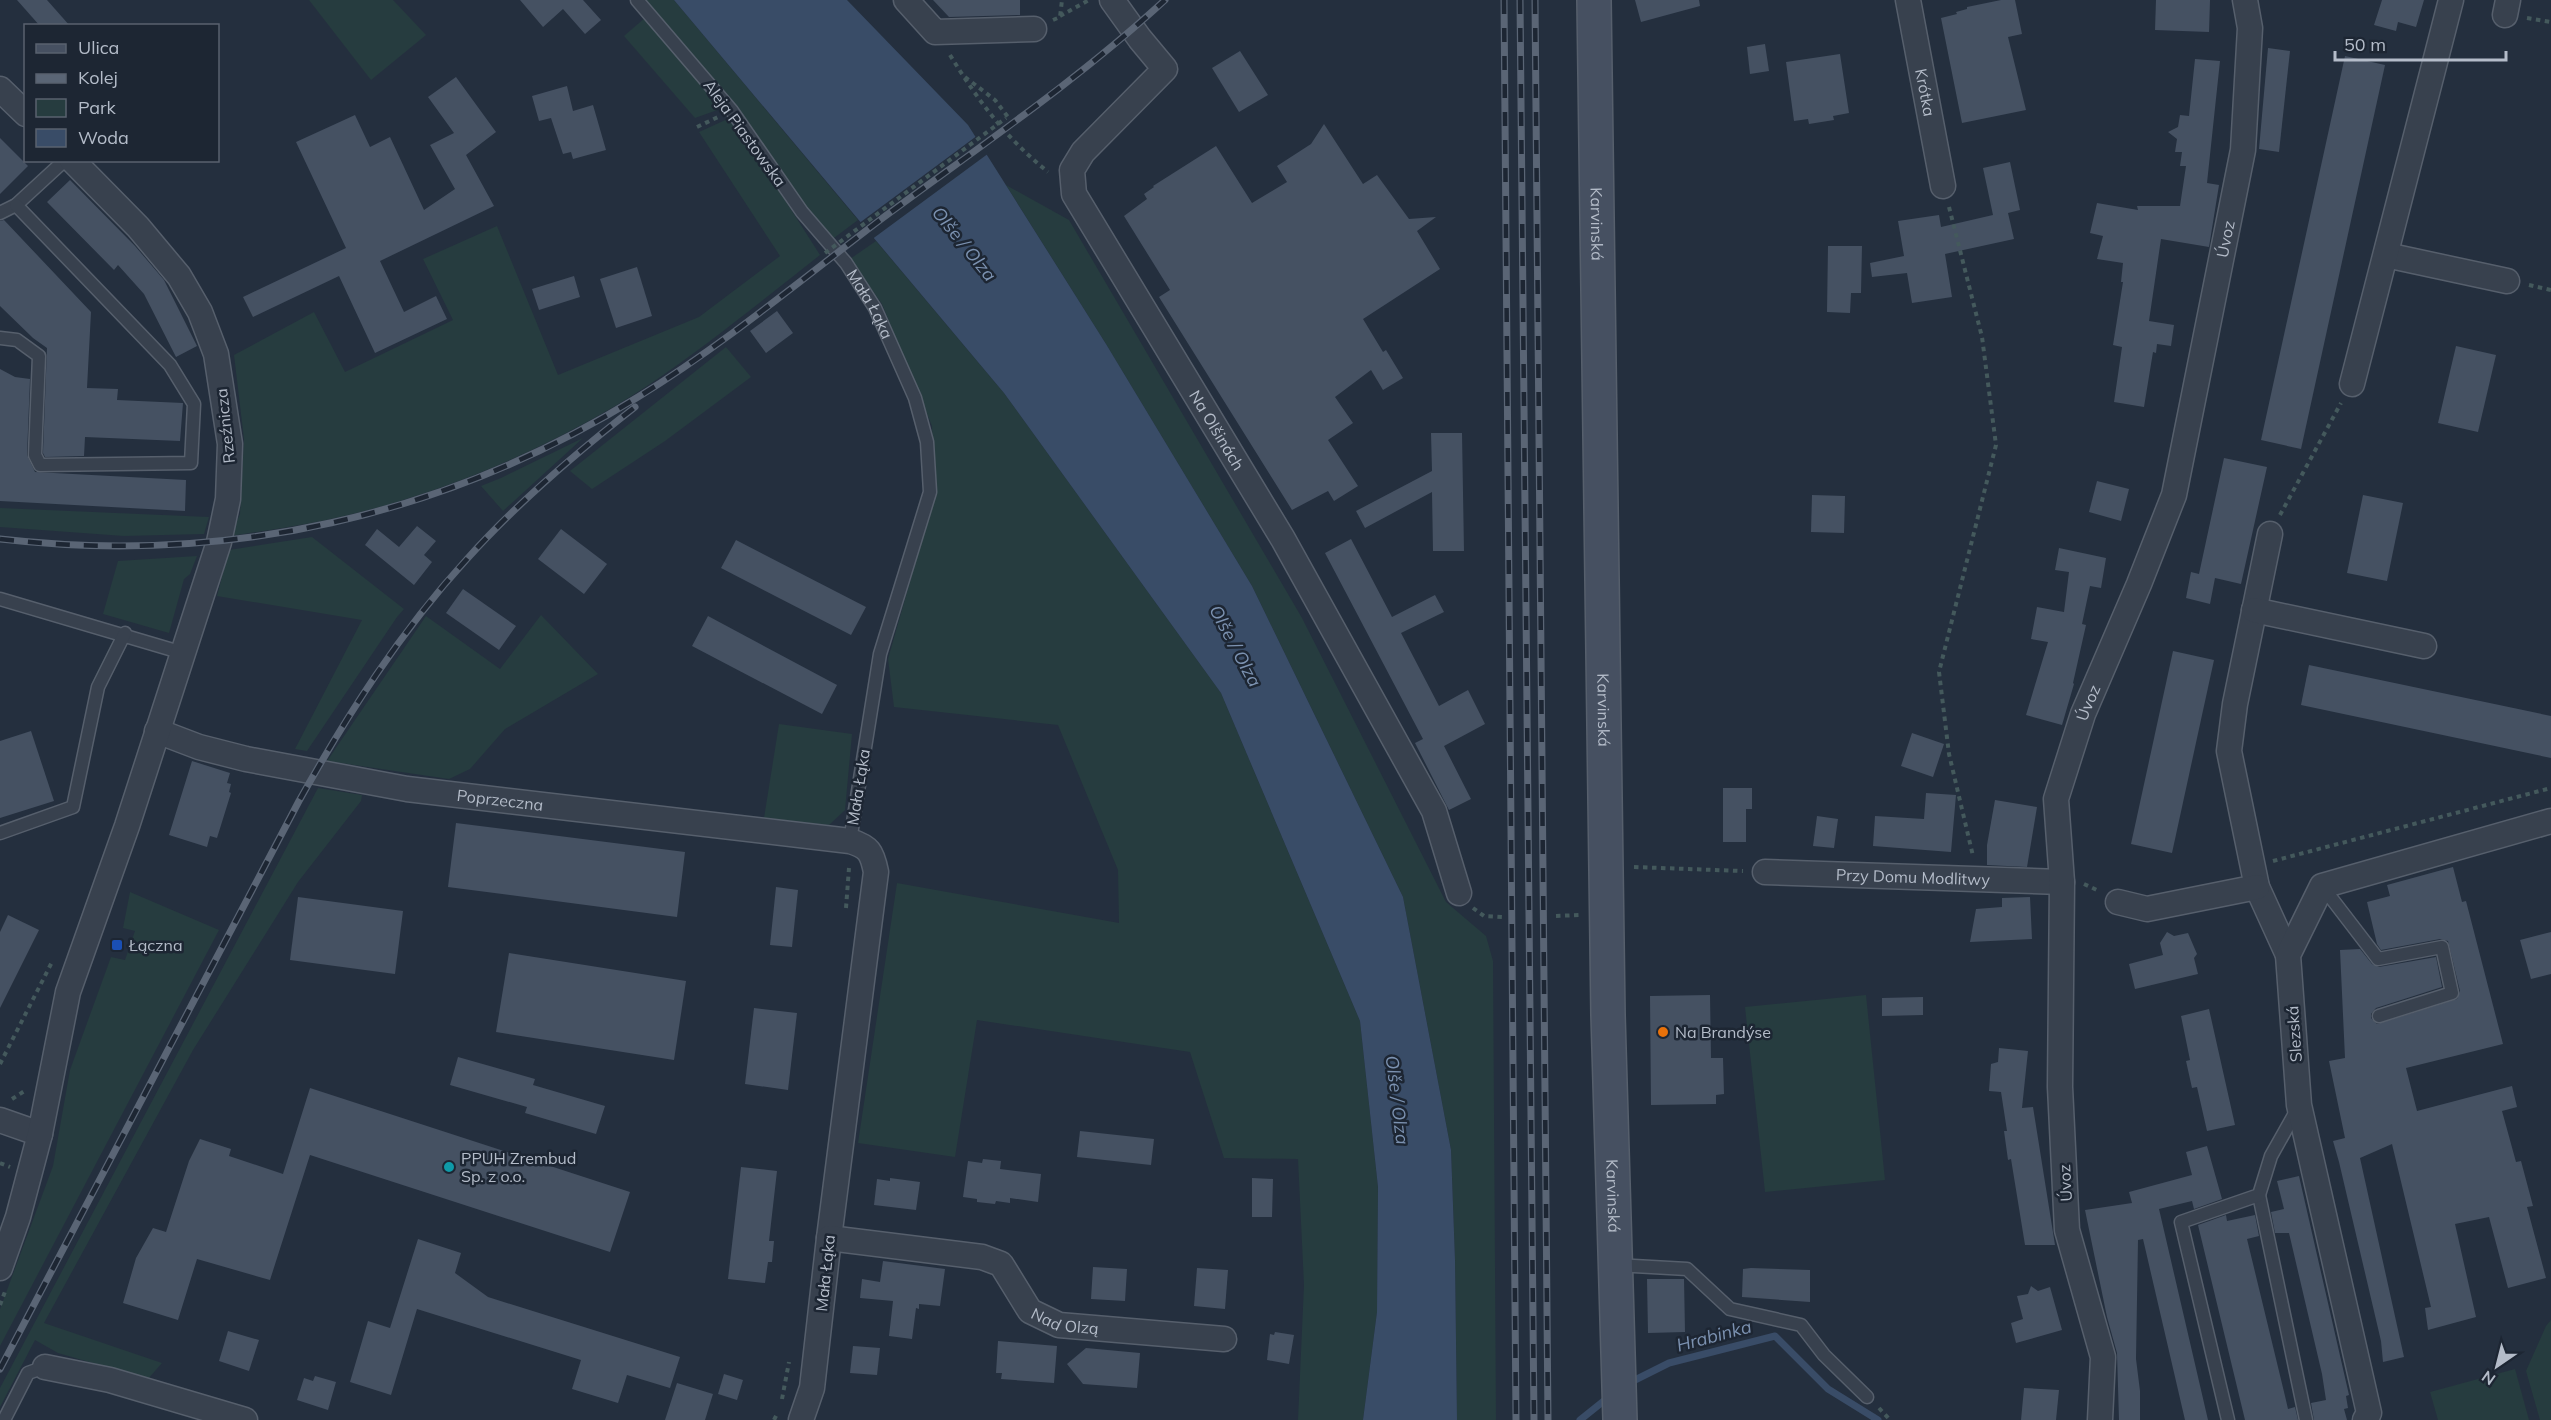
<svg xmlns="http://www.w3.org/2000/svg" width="2551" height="1420" font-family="Mulish,sans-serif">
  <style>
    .green { fill: #263c3f }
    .water { fill: #394c67 }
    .pier { fill: #242f3e }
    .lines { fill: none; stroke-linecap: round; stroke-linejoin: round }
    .stream { stroke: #394c67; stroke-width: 7 }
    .building { fill: #455162 }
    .service-casing { stroke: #565f6c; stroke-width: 15 }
    .minor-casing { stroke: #565f6c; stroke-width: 27 }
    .secondary-casing { stroke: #565f6c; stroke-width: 36 }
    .path { stroke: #44595c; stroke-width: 4; stroke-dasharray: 4.5 4.5; stroke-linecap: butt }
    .service { stroke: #38414e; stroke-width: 12 }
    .minor { stroke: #38414e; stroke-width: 24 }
    .secondary { stroke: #465061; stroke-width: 33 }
    .rail-casing { stroke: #5a6575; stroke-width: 7 }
    .rail { stroke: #1d2633; stroke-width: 4.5; stroke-dasharray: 14; stroke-linecap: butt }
    .path-bridge { stroke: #44595c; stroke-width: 4; stroke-dasharray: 4.5 4.5; stroke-linecap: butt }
    .transit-dot { fill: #1a4fb4; stroke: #1d2633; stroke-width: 2 }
    .food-dot { fill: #e8710a; stroke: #1d2633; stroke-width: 2 }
    .culture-dot { fill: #0f9aa8; stroke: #1d2633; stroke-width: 2 }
    .labels { text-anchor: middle; stroke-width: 5; stroke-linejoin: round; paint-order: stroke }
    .street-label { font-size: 16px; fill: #b4bcc9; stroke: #1d2633 }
    .poi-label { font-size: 16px; fill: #b4bcc9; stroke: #1d2633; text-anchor: start }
    .water-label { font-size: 18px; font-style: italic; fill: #7c92b1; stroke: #1d2633 }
  </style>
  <rect width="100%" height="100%" fill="#242f3e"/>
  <g class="green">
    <polygon points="309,0 393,0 426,35 371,80"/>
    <polygon points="643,0 674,0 858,220 834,238 809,213"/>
    <polygon points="646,17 723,108 695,118 624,36"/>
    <path d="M732,117L820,255C764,299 709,344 650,384C554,448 425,502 311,523C284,528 257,532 230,536L240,514L244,439L234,355L314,312L345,372L453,320L423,259L497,226L558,375L699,317L780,256L699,132Z"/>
    <polygon points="1006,185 1069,220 1302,618 1446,902 1486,936 1493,961 1496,1420 1457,1420 1455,1260 1451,1150 1403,897 1252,586 1106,344"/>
    <polygon points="876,241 1004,393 1221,693 1360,1021 1378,1187 1377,1312 1363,1420 1298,1420 1304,1285 1298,1159 1224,1158 1190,1052 977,1020 955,1157 858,1143 897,883 1119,923 1118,870 1058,725 894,707 888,659 934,497 932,426 882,304 850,259"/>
    <polygon points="726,347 751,377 665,441 592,489 570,471"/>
    <polygon points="583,438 503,511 481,486 501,478"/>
    <polygon points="0,508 209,517 204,534 124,536 0,527"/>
    <polygon points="312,537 404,609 397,617 307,751 295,749 362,620 217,596 229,550"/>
    <polygon points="197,556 190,574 184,579 169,633 103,614 118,561"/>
    <polygon points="541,615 598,674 505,729 470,769 449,779 327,761 426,616 500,669"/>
    <polygon points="779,724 852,734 845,810 829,825 764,818"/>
    <polygon points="318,788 362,795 361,801 298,882 193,1050 44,1323 162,1363 148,1379 58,1353 35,1340 0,1407 0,1388"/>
    <polygon points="130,892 219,930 0,1346 0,1309 53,1166 70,1070 111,957 125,960 135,931 123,928"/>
    <polygon points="1866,995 1885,1180 1765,1192 1745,1007"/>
    <polygon points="2551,1320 2551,1420 2540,1420 2526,1371 2546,1326"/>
    <polygon points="2515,1369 2529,1420 2438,1420 2430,1392"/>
  </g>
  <polygon class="water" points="674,0 847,0 968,125 1106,344 1252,586 1403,897 1451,1150 1455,1260 1457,1420 1363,1420 1377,1312 1378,1187 1360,1021 1221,693 1004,393"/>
  <polygon class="pier" points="978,135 989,153 871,240 858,224"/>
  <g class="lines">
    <g class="stream">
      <polyline points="1629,1383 1669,1363 1775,1336 1828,1389 1878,1420"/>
      <polyline points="1580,1420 1610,1396"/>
    </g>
  </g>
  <g class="building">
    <polygon points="17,0 47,0 70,26 40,26"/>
    <polygon points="520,0 583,0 601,20 585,34 563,9 543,27"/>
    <polygon points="933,0 1020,0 1020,15 949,17"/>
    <polygon points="1635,0 1699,0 1700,6 1641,22"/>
    <polygon points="2001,0 2015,0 2022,34 2008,37 2026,110 1962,123 1941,18 1957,14 1956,12 1967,9 1967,7"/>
    <polygon points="2156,0 2210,0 2209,32 2155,30"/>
    <polygon points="2382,0 2424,0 2416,27 2398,22 2396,31 2374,25"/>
    <polygon points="1765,44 1769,71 1750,74 1747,47"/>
    <polygon points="2268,48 2290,51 2279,152 2259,149"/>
    <polygon points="1240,51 1268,95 1239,112 1212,68"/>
    <polygon points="1840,54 1849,113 1833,116 1834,120 1809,124 1808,119 1794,121 1786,62"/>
    <polygon points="2345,56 2385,65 2301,449 2261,440"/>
    <polygon points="2195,59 2220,61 2207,183 2219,185 2209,247 2161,239 2149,321 2174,325 2171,346 2157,344 2156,353 2153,352 2144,407 2114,402 2122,347 2113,345 2123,282 2121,282 2123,263 2097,259 2103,236 2090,233 2097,203 2138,210 2137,206 2180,206 2186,166 2180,166 2182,152 2175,152 2177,139 2168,132 2178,127 2180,115 2189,116"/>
    <polygon points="456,77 496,132 466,155 494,206 380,261 404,312 436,296 447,319 375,353 339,276 253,317 243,297 346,248 296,142 355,115 370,147 390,137 424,210 455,189 430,145 454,133 428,97"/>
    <polygon points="567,86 573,111 593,105 606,150 573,159 571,152 563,154 551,118 539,121 532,96"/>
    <polygon points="1324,124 1363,184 1377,175 1409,219 1436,217 1417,231 1440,269 1363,319 1383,352 1386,350 1403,378 1383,390 1371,370 1335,397 1353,423 1328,440 1358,486 1334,501 1328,491 1292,510 1159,297 1170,290 1124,216 1147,199 1144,194 1154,187 1153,186 1216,146 1252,203 1287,182 1277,166 1311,144"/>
    <polygon points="0,138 28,166 0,194"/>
    <polygon points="2010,162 2020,210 2008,213 2014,239 1945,254 1952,297 1912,303 1907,273 1872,277 1870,263 1904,256 1898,221 1939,215 1941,227 1993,215 1983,168"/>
    <polygon points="70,180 135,246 164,280 197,346 176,357 144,294 118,265 114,270 47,202"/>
    <polygon points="4,220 91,312 87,388 118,389 117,400 183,403 180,441 85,437 84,456 45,457 43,453 47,348 33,338 0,306 0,221"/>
    <polygon points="1828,246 1862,246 1861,293 1851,293 1850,313 1827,312"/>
    <polygon points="637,267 652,316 616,328 600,279"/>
    <polygon points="574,276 580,297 539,310 532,289"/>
    <polygon points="777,311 793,333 766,353 750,331"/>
    <polygon points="2456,346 2496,355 2478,432 2438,423"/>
    <polygon points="0,369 15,377 30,379 27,455 35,472 186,480 185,511 0,501"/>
    <polygon points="1431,433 1462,433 1464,551 1433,551 1432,492 1365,528 1356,511 1432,471"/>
    <polygon points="2224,458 2267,467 2241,584 2215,578 2210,604 2186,598 2191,572 2199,574"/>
    <polygon points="2097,481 2129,489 2121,521 2089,512"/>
    <polygon points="1812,495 1845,496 1844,533 1811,532"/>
    <polygon points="2363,495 2403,503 2387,581 2347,573"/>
    <polygon points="417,526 436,541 424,555 432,562 414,585 365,545 377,529 399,547"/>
    <polygon points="561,529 607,564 584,594 538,559"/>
    <polygon points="1351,539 1392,617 1435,595 1444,612 1401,633 1439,706 1468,690 1485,724 1444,746 1471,799 1449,810 1415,743 1423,739 1325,553"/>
    <polygon points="736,540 866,607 851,635 721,568"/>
    <polygon points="2059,548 2106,558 2101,588 2090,586 2082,624 2086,625 2073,683 2074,684 2062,725 2026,715 2048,642 2031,639 2037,607 2064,612 2069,572 2055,570"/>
    <polygon points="463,589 516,626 499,650 446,613"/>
    <polygon points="708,616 837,685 822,714 692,646"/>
    <polygon points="2173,651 2214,660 2172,853 2131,844"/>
    <polygon points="2309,665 2551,716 2551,758 2301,705"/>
    <polygon points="31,731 54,801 0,818 0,741"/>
    <polygon points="1912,733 1944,744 1933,777 1901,766"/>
    <polygon points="192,761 230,773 227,783 231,784 229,792 231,793 217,838 210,836 207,847 169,835"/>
    <polygon points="1723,788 1752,788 1752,809 1746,809 1746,842 1723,842"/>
    <polygon points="1926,793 1956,795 1951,852 1873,846 1875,816 1924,819"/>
    <polygon points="1995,800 2037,807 2027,867 1987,865 1987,845"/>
    <polygon points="1817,816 1838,819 1834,848 1813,846"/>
    <polygon points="456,823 685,852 677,917 448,887"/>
    <polygon points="2453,867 2462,902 2466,901 2503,1044 2406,1068 2417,1111 2512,1086 2517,1107 2502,1111 2516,1162 2521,1161 2533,1206 2527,1207 2546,1278 2508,1288 2489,1217 2455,1224 2476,1317 2428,1330 2425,1308 2431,1307 2392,1144 2360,1158 2404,1357 2383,1362 2381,1341 2339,1162 2333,1141 2345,1138 2329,1061 2345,1058 2340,950 2360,949 2372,964 2379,967 2436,957 2442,987 2376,1008 2371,1014 2371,1018 2377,1024 2457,999 2460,991 2448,941 2440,939 2381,950 2377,944 2367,902 2390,896 2387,885"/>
    <polygon points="776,887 798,890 792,947 770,945"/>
    <polygon points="298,897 403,911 395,974 290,960"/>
    <polygon points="2030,897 2032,939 1970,942 1976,909 2002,907 2002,898"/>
    <polygon points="8,915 39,930 0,1008 0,932"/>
    <polygon points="2167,932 2174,936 2188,933 2197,954 2194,958 2198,974 2135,989 2129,964 2163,955 2160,943"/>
    <polygon points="2551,932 2551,974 2531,979 2520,940"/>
    <polygon points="509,953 686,981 674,1060 496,1032"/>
    <polygon points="1710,995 1711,1058 1723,1058 1724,1094 1716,1095 1716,1104 1651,1105 1650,996"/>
    <polygon points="1923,997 1923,1015 1882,1016 1882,998"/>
    <polygon points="754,1008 797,1013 788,1090 745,1084"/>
    <polygon points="2209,1009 2235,1125 2207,1131 2197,1087 2192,1088 2186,1061 2190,1060 2181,1016"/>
    <polygon points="1999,1048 2028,1051 2022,1108 2033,1107 2055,1245 2025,1245 2011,1159 2008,1160 2004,1131 2007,1131 2001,1092 1989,1091 1991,1064 1998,1062"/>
    <polygon points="458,1057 535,1079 533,1085 605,1106 596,1134 525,1113 527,1107 450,1085"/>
    <polygon points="310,1088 630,1192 610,1252 310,1155 270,1280 197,1259 178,1320 123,1303 136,1258 153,1228 166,1232 189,1161 200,1139 231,1149 229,1156 283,1174"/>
    <polygon points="1080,1131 1154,1139 1151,1165 1077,1157"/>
    <polygon points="2207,1146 2222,1199 2194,1209 2192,1201 2159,1209 2208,1420 2185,1420 2143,1239 2138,1240 2136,1359 2140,1391 2140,1420 2119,1420 2117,1353 2107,1317 2085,1210 2132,1203 2129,1192 2192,1175 2186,1152"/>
    <polygon points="983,1159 1001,1161 1000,1169 1041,1174 1038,1202 1010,1198 1010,1203 996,1201 995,1204 977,1202 977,1199 963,1197 968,1161 982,1163"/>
    <polygon points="741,1167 777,1171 769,1241 774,1241 772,1262 768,1262 765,1283 728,1279"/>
    <polygon points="2299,1176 2349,1395 2346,1396 2348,1408 2344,1409 2347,1420 2314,1420 2311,1403 2326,1400 2322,1374 2289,1233 2275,1233 2271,1212 2284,1209 2277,1181"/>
    <polygon points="890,1178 920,1182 916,1210 874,1205 877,1179 890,1181"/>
    <polygon points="1252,1178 1273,1179 1272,1217 1252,1217"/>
    <polygon points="2226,1215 2227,1221 2255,1215 2259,1236 2247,1239 2285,1396 2288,1409 2295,1407 2298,1420 2245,1420 2198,1225"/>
    <polygon points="418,1239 461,1253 455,1273 488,1297 680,1357 670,1388 627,1375 618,1403 572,1389 581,1360 417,1309 391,1395 350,1382 368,1321 390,1328"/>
    <polygon points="883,1261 945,1269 940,1306 919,1304 919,1309 916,1308 912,1339 889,1336 893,1301 860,1298 862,1279 880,1282"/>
    <polygon points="1093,1267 1127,1269 1125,1301 1091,1299"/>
    <polygon points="1197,1268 1228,1270 1225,1309 1194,1306"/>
    <polygon points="1751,1268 1810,1270 1810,1302 1742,1297 1743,1269"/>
    <polygon points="1647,1279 1684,1279 1685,1332 1648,1333"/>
    <polygon points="2031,1286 2038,1291 2050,1287 2062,1330 2016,1343 2011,1323 2023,1319 2017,1296 2028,1294"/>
    <polygon points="228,1331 259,1340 249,1371 219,1361"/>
    <polygon points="1275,1332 1294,1335 1289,1364 1267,1360 1270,1334 1274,1335"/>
    <polygon points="998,1341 1057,1346 1054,1383 1001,1379 1002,1373 996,1373"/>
    <polygon points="853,1346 880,1348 877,1375 850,1373"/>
    <polygon points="1086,1348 1140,1353 1137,1388 1083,1384 1067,1364"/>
    <polygon points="724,1374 743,1380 737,1400 718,1394"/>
    <polygon points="315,1376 336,1382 328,1410 297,1400 304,1378 313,1381"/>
    <polygon points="677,1383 713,1394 705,1420 665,1420"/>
    <polygon points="2024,1388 2059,1390 2056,1420 2021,1420"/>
  </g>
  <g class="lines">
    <g class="service-casing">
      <g id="service">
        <path id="s1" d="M637,0L732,111L802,212L846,263L875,308L915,398L927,442L930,492L880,654L850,841"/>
        <polyline points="0,213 16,205 65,160"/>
        <polyline points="0,338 17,340 39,356 35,455 40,465 191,463 194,404 170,365 16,205"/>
        <polyline points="0,599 183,653"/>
        <polyline points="0,833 73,807 98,687 125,633"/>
        <polyline points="2322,886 2378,959 2442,947 2452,993 2379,1016"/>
        <polyline points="2259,1195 2306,1420"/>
        <polyline points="1616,1265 1687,1269 1730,1309 1801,1325 1824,1355 1867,1397"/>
        <polyline points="4,1420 28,1373 45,1367"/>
        <polyline points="2228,1420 2181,1222 2259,1195 2271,1156 2298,1108"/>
      </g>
    </g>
    <g class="minor-casing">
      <g id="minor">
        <polyline points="906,0 935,32 1034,29"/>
        <path id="s2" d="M1112,0L1140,39L1165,69L1083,152L1072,170L1074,194L1283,539L1434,811L1459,893"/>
        <path id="s3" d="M1908,0L1943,186"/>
        <polyline points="2505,15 2508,0"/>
        <polyline points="0,89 26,114"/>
        <polyline points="2386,255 2507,281"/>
        <polyline points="2352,384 2451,0"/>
        <polyline points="2270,534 2235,704 2229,751 2257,887 2288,955"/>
        <polyline points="2254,610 2424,646"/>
        <path id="s4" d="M157,731L199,747L246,759L407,789L850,841C869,847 872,852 876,872L829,1238L812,1388L801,1420"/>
        <path id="s5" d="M1765,872L2062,882"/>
        <polyline points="2118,902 2147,909 2257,887"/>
        <polyline points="0,1120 40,1134"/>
        <path id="s6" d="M829,1238L982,1257L1001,1264L1030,1311L1059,1325L1224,1339"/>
        <polyline points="0,1268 18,1217 40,1134 68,992 127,826 183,653 219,542 228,499 230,444 225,412 216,354 200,312 179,276 138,227 72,160"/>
        <polyline points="45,1367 110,1380 245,1420"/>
        <path id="s7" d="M2100,1420L2103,1357L2067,1230L2060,1087L2062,882L2056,799L2083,714L2139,584L2174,495L2243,150L2250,28L2245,0"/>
        <polyline points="2365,1420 2369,1413 2299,1105 2288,955 2322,886 2551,821"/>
      </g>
    </g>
    <g class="secondary-casing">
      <g id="secondary">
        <path id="s8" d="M1594,0L1608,1015L1620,1420"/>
      </g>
    </g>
    <g class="path">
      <polyline points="1060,16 1089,0"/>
      <polyline points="2527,18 2551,22"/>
      <polyline points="1053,20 1060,17 1062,0"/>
      <path d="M950,55C979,102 1005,137 1048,172"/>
      <polyline points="965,77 995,100 1008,117 1006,118"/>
      <polyline points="697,127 718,117"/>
      <polyline points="1949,207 1982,337 1996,445 1939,672 1949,754 1973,856"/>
      <polyline points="2529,285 2551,290"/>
      <polyline points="2280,515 2341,403"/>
      <polyline points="2273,861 2551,788"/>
      <polyline points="1634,867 1743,871"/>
      <polyline points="2084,884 2099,891"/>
      <polyline points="846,908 849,868"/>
      <polyline points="1473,908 1484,916 1502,917"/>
      <polyline points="1556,916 1579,915"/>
      <polyline points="0,1064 52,962"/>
      <polyline points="12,1099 26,1090"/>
      <polyline points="0,1163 10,1167"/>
      <polyline points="0,1305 6,1289"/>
      <polyline points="782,1399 789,1362"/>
      <polyline points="1879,1408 1890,1420"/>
      <polyline points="774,1420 778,1412"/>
    </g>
    <use href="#service" class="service"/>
    <use href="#minor" class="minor"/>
    <use href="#secondary" class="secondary"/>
    <g class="rail-casing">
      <g id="rail">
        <polyline points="1504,0 1516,1420"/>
        <polyline points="1520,0 1534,1420"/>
        <polyline points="1535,0 1548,1420"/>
        <path d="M0,539C228,565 443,517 638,397C723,345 801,280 880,220C976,149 1077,81 1165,0"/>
        <path d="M0,1369L299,801C347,715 400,632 467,559C517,503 576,453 635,407"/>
      </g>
    </g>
    <use href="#rail" class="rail"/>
    <polyline class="path-bridge" points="825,253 1006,118"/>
  </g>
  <rect class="transit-dot" x="111" y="939" width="12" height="12" rx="3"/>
  <circle class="food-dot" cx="1663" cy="1032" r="6"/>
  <circle class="culture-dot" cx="449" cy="1167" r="6"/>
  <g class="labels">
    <g class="street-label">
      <text dy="6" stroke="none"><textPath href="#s3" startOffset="94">Krótka</textPath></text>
      <text transform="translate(745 133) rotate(54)" y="6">Aleja Piastowska</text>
      <text dy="6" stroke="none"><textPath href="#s8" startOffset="224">Karvinská</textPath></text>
      <text dy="6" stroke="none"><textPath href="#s7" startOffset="1214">Úvoz</textPath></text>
      <text dy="6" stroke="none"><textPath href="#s1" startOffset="384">Mała Łąka</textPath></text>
      <text transform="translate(225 426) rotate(-96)" y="6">Rzeźnicza</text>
      <text dy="6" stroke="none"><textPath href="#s2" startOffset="525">Na Olšinách</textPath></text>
      <text dy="6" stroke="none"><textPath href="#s7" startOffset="728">Úvoz</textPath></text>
      <text dy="6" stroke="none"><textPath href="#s8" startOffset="710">Karvinská</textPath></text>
      <text transform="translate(858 787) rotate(-81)" y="6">Mała Łąka</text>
      <text dy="6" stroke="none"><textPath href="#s4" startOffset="351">Poprzeczna</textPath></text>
      <text dy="6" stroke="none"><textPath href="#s5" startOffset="148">Przy Domu Modlitwy</textPath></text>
      <text transform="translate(2294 1034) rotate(-94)" y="6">Slezská</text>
      <text transform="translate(2065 1183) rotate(-93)" y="6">Úvoz</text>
      <text dy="6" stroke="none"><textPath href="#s8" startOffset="1196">Karvinská</textPath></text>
      <text transform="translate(825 1273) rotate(-84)" y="6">Mała Łąka</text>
      <text dy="6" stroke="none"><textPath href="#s6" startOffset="267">Nad Olzą</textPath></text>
    </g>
    <g class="poi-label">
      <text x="129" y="951">Łączna</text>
      <text x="1675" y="1038">Na Brandýse</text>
      <text x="461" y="1164">PPUH Zrembud<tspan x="461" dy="18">Sp. z o.o.</tspan></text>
    </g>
    <g class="water-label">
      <text transform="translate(964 244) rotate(51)" y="6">Olše / Olza</text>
      <text transform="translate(1235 646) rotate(62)" y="6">Olše / Olza</text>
      <text transform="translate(1397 1100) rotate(83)" y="6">Olše / Olza</text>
      <text transform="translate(1714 1336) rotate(-15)" y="6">Hrabinka</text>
    </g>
  </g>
  <rect x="24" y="24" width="195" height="138" fill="#1d2633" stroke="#59626f" stroke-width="1.5"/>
  <rect x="36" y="44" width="30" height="9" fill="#465061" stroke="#59626f" stroke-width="1.5"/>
  <text x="78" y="54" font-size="18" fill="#b4bcc9">Ulica</text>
  <rect x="36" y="74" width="30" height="9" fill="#5a6575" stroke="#59626f" stroke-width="1.5"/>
  <text x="78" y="84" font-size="18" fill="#b4bcc9">Kolej</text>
  <rect x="36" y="99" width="30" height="18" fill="#263c3f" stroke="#59626f" stroke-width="1.5"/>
  <text x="78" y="114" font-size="18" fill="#b4bcc9">Park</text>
  <rect x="36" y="129" width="30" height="18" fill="#394c67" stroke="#59626f" stroke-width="1.5"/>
  <text x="78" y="144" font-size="18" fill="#b4bcc9">Woda</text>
  <g transform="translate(2497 1366) rotate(215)" stroke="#1d2633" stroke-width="4.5" paint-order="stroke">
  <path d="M0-4.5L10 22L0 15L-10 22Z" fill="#b4bcc9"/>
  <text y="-9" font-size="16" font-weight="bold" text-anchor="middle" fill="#b4bcc9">N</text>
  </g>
  <path d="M2335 51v9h171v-9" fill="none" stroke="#b4bcc9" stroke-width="3"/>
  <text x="2344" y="51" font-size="18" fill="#b4bcc9" stroke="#1d2633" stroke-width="4.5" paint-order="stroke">50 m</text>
</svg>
